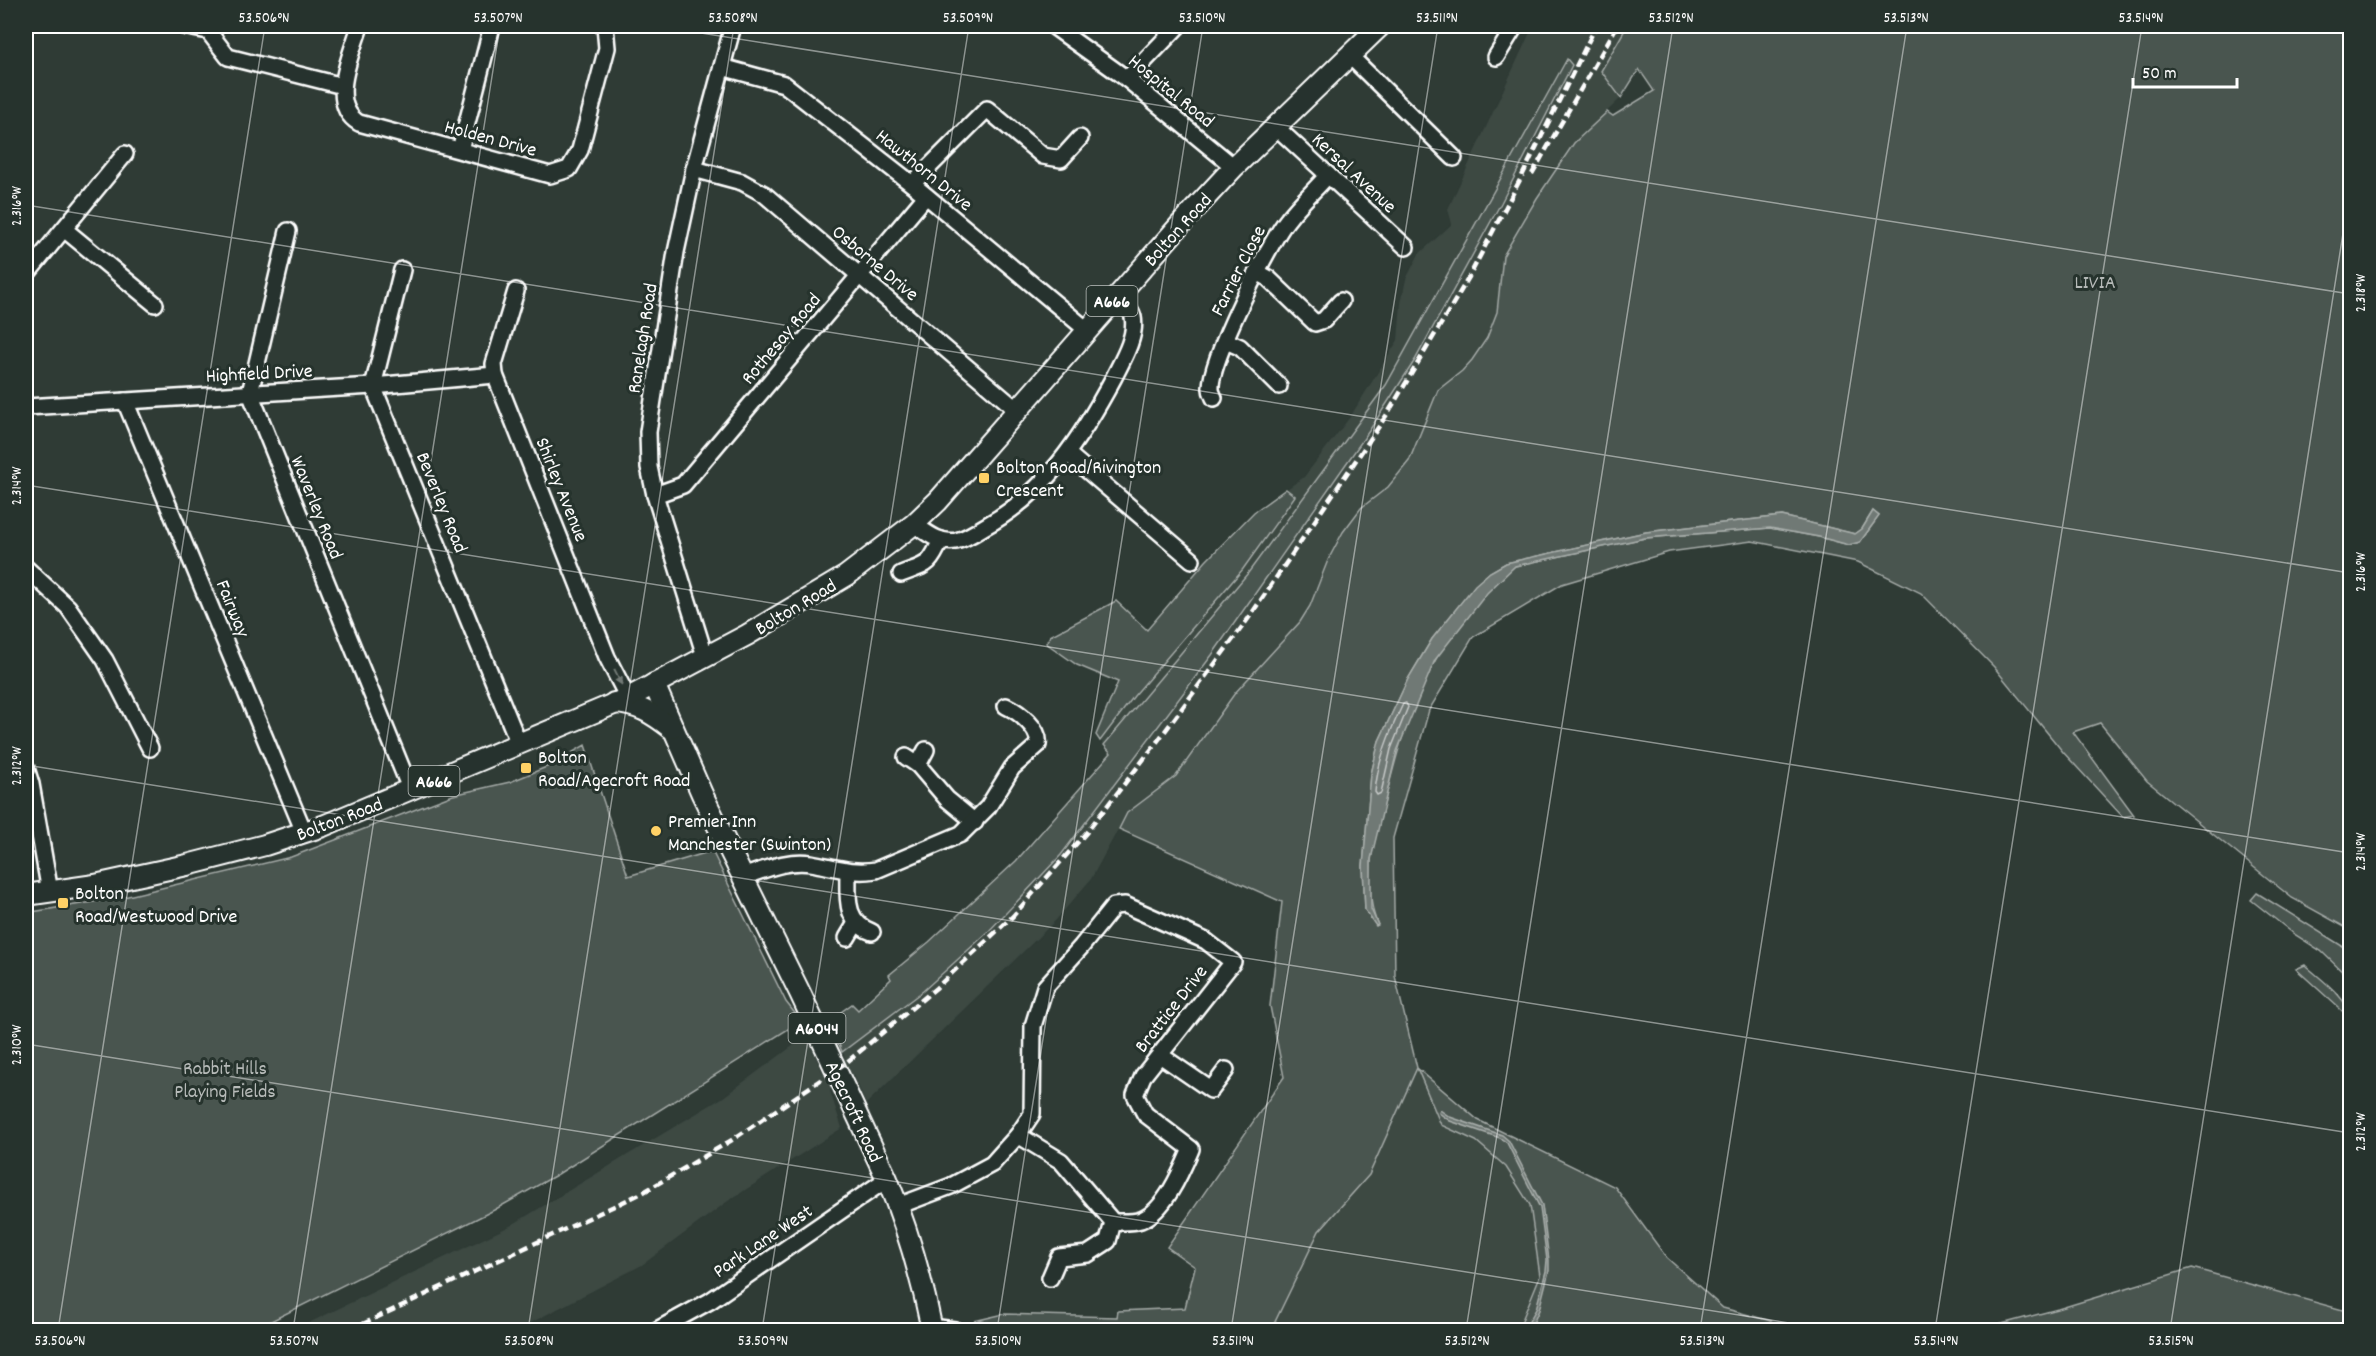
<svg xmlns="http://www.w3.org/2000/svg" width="2376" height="1356" font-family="Dekko,sans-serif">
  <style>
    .built { fill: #3c4842 }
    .green { fill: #4a544f; stroke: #a4aaa7; stroke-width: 1.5; fill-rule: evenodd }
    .water { fill: #707975; stroke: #a9afac; stroke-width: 1.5 }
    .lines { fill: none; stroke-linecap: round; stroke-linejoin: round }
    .shore { stroke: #c6c9c8; stroke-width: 1.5 }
    .minor-casing { stroke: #fff; stroke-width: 20 }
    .major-casing { stroke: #fff; stroke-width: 24 }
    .minor { stroke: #26332d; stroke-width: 15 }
    .major { stroke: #26332d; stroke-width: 20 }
    .rail { stroke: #fff; stroke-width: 4.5; stroke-dasharray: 9 4.5; stroke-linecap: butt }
    .oneway { fill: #727a76 }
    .ticks { fill: none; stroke: #fff; stroke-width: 1.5; stroke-opacity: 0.45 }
    .poi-dot { fill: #ffd166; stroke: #26332d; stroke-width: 2 }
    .labels { text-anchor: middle; stroke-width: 6; stroke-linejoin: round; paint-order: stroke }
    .shield { fill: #26332d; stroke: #bec2c0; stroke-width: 1.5 }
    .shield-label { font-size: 18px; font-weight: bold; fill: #fff }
    .street-label { font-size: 20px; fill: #fff; stroke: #26332d }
    .park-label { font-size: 20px; fill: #b7bbb9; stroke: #26332d }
    .poi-label { font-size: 20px; fill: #fff; stroke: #26332d; text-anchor: start }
    .neatline { fill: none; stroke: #fff; stroke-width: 2 }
    .ticks-label { font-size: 15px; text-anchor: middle; fill: #fff }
  </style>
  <rect width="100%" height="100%" fill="#2f3b35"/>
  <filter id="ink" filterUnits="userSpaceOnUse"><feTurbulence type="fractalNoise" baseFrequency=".0167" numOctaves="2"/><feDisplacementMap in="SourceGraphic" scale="12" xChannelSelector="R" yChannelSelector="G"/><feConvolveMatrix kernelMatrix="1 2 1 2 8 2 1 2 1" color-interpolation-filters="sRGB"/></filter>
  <g filter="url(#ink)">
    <g class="built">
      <polygon points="1533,26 1668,26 1621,98 1574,143 1537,198 1503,256 1497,312 1487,338 1472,360 1462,371 1438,390 1409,461 1388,487 1361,508 1328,560 1310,606 1300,622 1235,693 1176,776 1127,813 1091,879 1056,920 866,1104 853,1074 830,1091 842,1128 728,1201 642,1265 517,1330 294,1330 510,1226 722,1098 806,1036 823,1073 845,1058 830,1020 852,1004 858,1010 891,979 889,975 929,942 1016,861 1111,753 1096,735 1104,717 1206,561 1254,512 1304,477 1350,417 1398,340 1401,303 1406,279 1419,254 1452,224 1448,209"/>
      <polygon points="1417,1067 1441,1125 1475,1141 1506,1167 1530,1205 1540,1276 1518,1330 1271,1330 1319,1231 1369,1175"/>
    </g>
    <g class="green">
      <path d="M1627,26H2350V930L2292,898L2147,781L2100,723L2073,732L2134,815L2123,817L2063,752L1994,667L1921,593L1858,562L1752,541L1669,552L1562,584L1473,637L1429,710L1393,838L1395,976L1417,1068L1478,1120L1615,1187L1666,1257L1723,1308L1804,1330H1518L1540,1276L1530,1205L1506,1167L1476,1141L1441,1125L1417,1068L1369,1175L1319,1231L1271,1330L1029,1327L974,1321L1004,1314L1117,1317L1118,1311L1185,1308L1195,1267L1167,1247L1284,1077L1270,1006L1282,902L1119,829L1127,813L1176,776L1235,693L1300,622L1310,606L1328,560L1343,532L1361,508L1388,487L1409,461L1438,390L1462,371L1472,360L1487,338L1497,312L1503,256L1537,198L1574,143L1607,112L1613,116L1654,91L1639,69L1621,98L1601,71ZM1873,511L1879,516L1860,542L1849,545L1819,537L1770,528L1645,538L1515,566C1484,592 1454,626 1435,661C1408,707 1395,761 1382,812C1378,828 1372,845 1371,862C1370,883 1369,906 1378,925L1365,910L1363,866L1371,774L1379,741L1408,679L1432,639L1475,586L1490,572L1506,563L1646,532L1782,516L1855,534L1862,529Z"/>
      <polygon points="1567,59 1572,65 1501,203 1415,360 1369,431 1212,655 1061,855 988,932 923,991 842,1052 830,1020 852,1004 858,1010 891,979 889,975 929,942 1016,861 1111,753 1104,745 1248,573 1386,385"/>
      <polygon points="1286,489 1295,496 1243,569 1134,696 1100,741 1096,735 1118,682 1077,665 1046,643 1050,636 1116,601 1147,630 1206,561 1254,512"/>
      <polygon points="585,745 628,876 712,851 786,1002 801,1021 558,1174 494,1210 253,1330 26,1330 26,913 124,897 291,857 453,795 510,782 549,766"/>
      <polygon points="2257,893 2350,951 2350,979 2321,951 2294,934 2251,900"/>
      <path d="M2305,965C2318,977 2351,1000 2350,1018L2296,969Z"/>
      <polygon points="2192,1268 2350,1312 2350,1330 1979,1330 2058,1309"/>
    </g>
    <g class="water">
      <polygon points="1873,511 1879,516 1860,542 1849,545 1819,537 1770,528 1645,538 1515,566 1487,593 1435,660 1397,751 1371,859 1371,909 1378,925 1376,926 1365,910 1363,866 1371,774 1379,741 1408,679 1432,639 1475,585 1490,572 1506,563 1646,532 1782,516 1855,534 1862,529"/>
      <polygon points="1440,1110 1450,1117 1502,1135 1509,1141 1542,1205 1549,1260 1549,1271 1539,1310 1530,1330 1524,1330 1536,1309 1546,1271 1547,1260 1540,1208 1507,1143 1500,1138 1450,1121 1439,1113"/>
    </g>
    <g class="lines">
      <path class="shore" d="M1406,703L1408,707L1391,749L1381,793L1377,795L1375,792C1378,760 1389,733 1403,704Z"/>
      <g class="minor-casing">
        <g id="minor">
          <polyline points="183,26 208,31 228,57 343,86"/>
          <path d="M360,26C352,53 327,104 359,123L550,175L569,169L580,150L607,48L605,26"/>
          <polyline points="1053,26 1127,79 1234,167"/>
          <polyline points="1350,56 1454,158"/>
          <polyline points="1496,57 1515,26"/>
          <polyline points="722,67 784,84 912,184 1087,330"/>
          <polyline points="1127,79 1178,26"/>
          <polyline points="1276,127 1406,247"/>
          <polyline points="460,150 492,26"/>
          <polyline points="694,169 742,182 764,194 1017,410"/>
          <polyline points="912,184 987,109 1043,156 1061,159 1080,138"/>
          <polyline points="64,229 155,304"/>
          <polyline points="288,231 250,393 411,791"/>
          <polyline points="402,270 373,386 519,744"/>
          <polyline points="1257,272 1268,278 1315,323 1324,320 1341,301"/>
          <polyline points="26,275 125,154"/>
          <polyline points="516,291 494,364 495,375 607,657 628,698"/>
          <polyline points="1226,341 1240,347 1279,386"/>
          <path d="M1214,398C1213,395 1211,392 1211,389C1209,362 1269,242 1288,219C1300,203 1315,190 1328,175"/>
          <polyline points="125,401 304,832"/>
          <polyline points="26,407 373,386 495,375"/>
          <polyline points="1068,454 1192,560"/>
          <polyline points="655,495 683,485 926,196"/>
          <path d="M914,524C927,533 940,544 956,541C965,539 976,532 984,527C1045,494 1082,437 1114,377C1122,361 1137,336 1133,317C1131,308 1123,303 1116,297"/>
          <polyline points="26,568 68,607 105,660 150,748"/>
          <path d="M901,574C927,564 929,567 941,540"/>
          <polyline points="705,656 655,495 649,467 648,432 676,252 694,169 733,26"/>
          <polyline points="906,757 918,765 947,799 975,822"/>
          <polyline points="918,765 926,750"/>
          <polyline points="26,768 31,784 50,892"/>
          <path d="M848,872C848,897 844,922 872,932"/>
          <path d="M742,877C764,870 788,859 811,863C835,867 852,874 876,870L961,834L988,807L1012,768L1038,745C1041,729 1019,712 1006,706"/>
          <polyline points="847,938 856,923"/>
          <polyline points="1160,1055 1211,1090 1226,1070"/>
          <polyline points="1018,1135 1061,1161 1113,1222 1108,1241 1088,1254 1059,1257 1050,1278"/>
          <path d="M898,1206L951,1186L992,1164L1018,1135L1032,1114L1033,1026L1045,987L1081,947L1114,906L1125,905L1206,941L1233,962L1143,1076L1135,1095L1145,1114L1191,1149C1182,1170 1165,1211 1141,1220C1132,1223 1122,1222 1113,1222"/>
          <polyline points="931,1327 955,1330"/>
          <polyline points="657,1330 710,1301 887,1179"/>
        </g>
      </g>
      <g class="major-casing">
        <g id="major">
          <path d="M654,684L702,794L800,993L887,1179C907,1227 922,1279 932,1330"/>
          <path d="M614,703C638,704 653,714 671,728"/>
          <polyline points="26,895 95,885 187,865 265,845 323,826 628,698 747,635 846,576 914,524 938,501 1180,225 1234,167 1380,26"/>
        </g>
      </g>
      <use href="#minor" class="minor"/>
      <use href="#major" class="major"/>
      <g class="rail">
        <polyline points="1532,174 1617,26"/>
        <polyline points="350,1330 642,1193 732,1140 847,1062 936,988 1013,916 1086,833 1154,746 1248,619 1388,413 1469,277 1522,176 1596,26"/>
      </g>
    </g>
    <defs><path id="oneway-solid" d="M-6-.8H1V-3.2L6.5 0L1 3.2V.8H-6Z" transform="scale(1.5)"/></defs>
    <use class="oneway" href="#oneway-solid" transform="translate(618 677) rotate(64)"/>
  </g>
  <path class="ticks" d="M657,26L2350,294M26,57L31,26M26,205L2350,573M26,485L2350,853M26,765L2350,1133M26,1044L1833,1330M26,1324L67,1330M58,1330L265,26M293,1330L500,26M528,1330L734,26M762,1330L969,26M997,1330L1203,26M1231,1330L1438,26M1466,1330L1673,26M1700,1330L1907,26M1935,1330L2142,26M2170,1330L2350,189"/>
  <g class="poi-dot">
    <rect x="978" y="472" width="12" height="12" rx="3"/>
    <rect x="520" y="762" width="12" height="12" rx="3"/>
    <circle cx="656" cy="831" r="6"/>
    <rect x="57" y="897" width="12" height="12" rx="3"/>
  </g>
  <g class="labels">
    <g class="shield">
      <rect x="1086.5" y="286" width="51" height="30" rx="4.5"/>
      <rect x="408.5" y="766" width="51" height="30" rx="4.5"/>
      <rect x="788.5" y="1013" width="57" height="30" rx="4.5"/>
    </g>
    <g class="shield-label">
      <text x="1112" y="307">A666</text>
      <text x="434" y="787">A666</text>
      <text x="817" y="1034">A6044</text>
    </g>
    <g class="street-label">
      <text transform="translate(1172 90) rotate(39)" y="7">Hospital Road</text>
      <text transform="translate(491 137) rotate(15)" y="7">Holden Drive</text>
      <text transform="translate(925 169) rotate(39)" y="7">Hawthorn Drive</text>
      <text transform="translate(1355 172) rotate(43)" y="7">Kersal Avenue</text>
      <text transform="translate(1177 229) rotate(-48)" y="7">Bolton Road</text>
      <text transform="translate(876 262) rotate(40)" y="7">Osborne Drive</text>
      <text transform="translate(1237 270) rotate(-63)" y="7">Farrier Close</text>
      <text transform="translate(641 338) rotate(-81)" y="7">Ranelagh Road</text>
      <text transform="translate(780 338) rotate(-50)" y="7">Rothesay Road</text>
      <text transform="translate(259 372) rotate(-3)" y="7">Highfield Drive</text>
      <text transform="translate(563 489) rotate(68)" y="7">Shirley Avenue</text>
      <text transform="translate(443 502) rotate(68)" y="7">Beverley Road</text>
      <text transform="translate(318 507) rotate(68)" y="7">Waverley Road</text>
      <text transform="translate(795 606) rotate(-31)" y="7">Bolton Road</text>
      <text transform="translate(234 608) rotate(68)" y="7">Fairway</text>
      <text transform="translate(339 818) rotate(-21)" y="7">Bolton Road</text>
      <text transform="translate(1170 1008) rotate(-52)" y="7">Brattice Drive</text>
      <text transform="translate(855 1111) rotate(65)" y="7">Agecroft Road</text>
      <text transform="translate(762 1240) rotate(-34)" y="7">Park Lane West</text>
    </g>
    <g class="park-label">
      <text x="2095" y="288">LIVIA</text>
      <text x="225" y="1074">Rabbit Hills<tspan x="225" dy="23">Playing Fields</tspan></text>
    </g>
    <g class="poi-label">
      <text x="996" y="473">Bolton Road/Rivington<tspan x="996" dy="23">Crescent</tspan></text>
      <text x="538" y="763">Bolton<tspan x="538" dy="23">Road/Agecroft Road</tspan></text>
      <text x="668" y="827">Premier Inn<tspan x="668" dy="23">Manchester (Swinton)</tspan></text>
      <text x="75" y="899">Bolton<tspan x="75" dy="23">Road/Westwood Drive</tspan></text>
    </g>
  </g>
  <rect width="2376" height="1356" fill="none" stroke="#26332d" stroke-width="66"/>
  <path d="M2133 78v9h104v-9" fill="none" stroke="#ffffff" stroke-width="3"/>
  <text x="2142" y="78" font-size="18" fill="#ffffff" stroke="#26332d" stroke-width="4.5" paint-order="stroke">50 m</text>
  <rect x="33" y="33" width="2310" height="1290" class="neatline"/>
  <g class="ticks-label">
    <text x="264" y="22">53.506°N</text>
    <text x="498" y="22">53.507°N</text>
    <text x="733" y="22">53.508°N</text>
    <text x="968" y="22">53.509°N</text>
    <text x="1202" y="22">53.510°N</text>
    <text x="1437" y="22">53.511°N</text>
    <text x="1671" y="22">53.512°N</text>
    <text x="1906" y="22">53.513°N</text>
    <text x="2141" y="22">53.514°N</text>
    <text transform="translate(16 206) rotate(-90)" y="5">2.316°W</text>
    <text transform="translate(2360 293) rotate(-90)" y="5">2.318°W</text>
    <text transform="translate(16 486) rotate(-90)" y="5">2.314°W</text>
    <text transform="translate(2360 572) rotate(-90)" y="5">2.316°W</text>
    <text transform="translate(16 766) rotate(-90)" y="5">2.312°W</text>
    <text transform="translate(2360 852) rotate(-90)" y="5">2.314°W</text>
    <text transform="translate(16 1045) rotate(-90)" y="5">2.310°W</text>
    <text transform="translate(2360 1132) rotate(-90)" y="5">2.312°W</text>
    <text x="60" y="1345">53.506°N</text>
    <text x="294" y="1345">53.507°N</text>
    <text x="529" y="1345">53.508°N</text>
    <text x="763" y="1345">53.509°N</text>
    <text x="998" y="1345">53.510°N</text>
    <text x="1233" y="1345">53.511°N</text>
    <text x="1467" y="1345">53.512°N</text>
    <text x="1702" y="1345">53.513°N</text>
    <text x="1936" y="1345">53.514°N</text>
    <text x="2171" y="1345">53.515°N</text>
  </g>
</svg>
